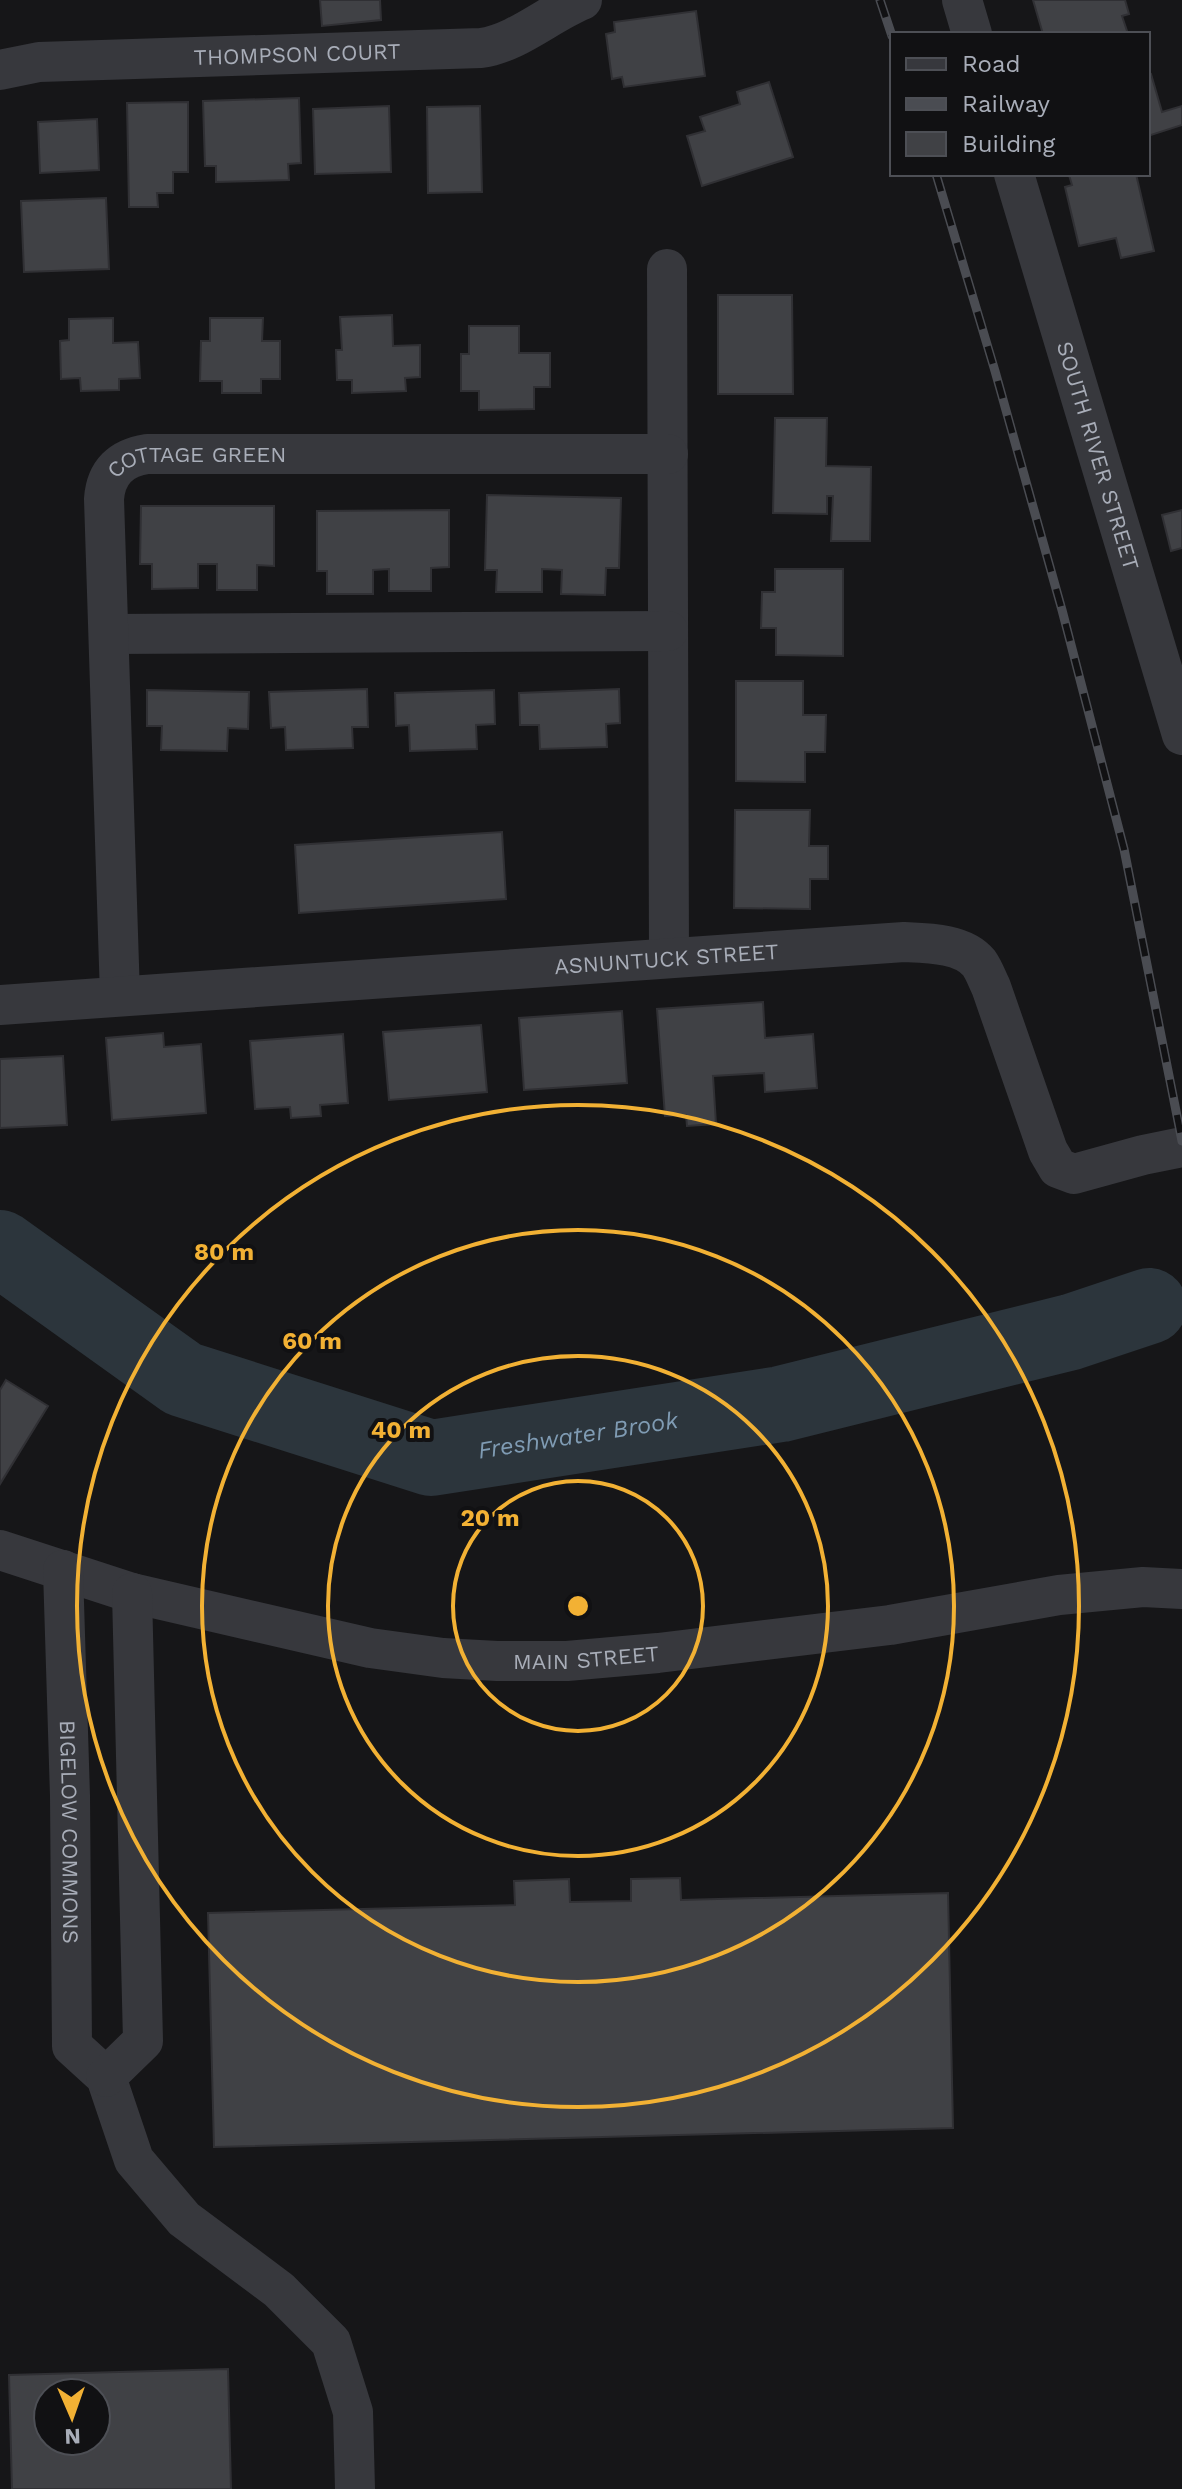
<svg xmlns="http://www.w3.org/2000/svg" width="1182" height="2489" font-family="'Work Sans',sans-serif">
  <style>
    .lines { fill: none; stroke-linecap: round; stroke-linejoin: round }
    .river { stroke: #2c353c; stroke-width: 76 }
    .building { fill: #404145; stroke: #303034; stroke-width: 2; fill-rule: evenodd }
    .minor { stroke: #37383d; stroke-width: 40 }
    .rail-casing { stroke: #4a4c52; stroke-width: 9 }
    .rail { stroke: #111113; stroke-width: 6; stroke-dasharray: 18; stroke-linecap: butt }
    .ring { fill: none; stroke: #f2b134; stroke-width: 4 }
    .labels { text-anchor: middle; stroke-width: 8; stroke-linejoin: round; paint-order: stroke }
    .street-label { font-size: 22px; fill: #a8adb8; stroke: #111113 }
    .water-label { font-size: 24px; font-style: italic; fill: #7f9bb3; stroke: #111113 }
    .centre { fill: #f2b134; stroke: #111113; stroke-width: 4 }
    .ring-label { font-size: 24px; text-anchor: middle; font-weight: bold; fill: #f2b134; stroke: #111113; stroke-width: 8; stroke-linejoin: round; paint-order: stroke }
  </style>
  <rect width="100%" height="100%" fill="#161618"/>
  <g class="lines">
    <path class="river" id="s1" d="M0,1248L183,1379L431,1458L781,1404L1071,1332L1149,1306"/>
  </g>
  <g class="building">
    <polygon points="320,0 380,0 381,20 322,26"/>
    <polygon points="1033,0 1125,0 1129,14 1122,16 1128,34 1043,34"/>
    <polygon points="696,11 705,76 624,87 622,77 612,79 606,34 615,32 614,22"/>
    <polygon points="1151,74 1162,112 1182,106 1182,125 1148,136 1148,75"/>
    <polygon points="769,82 793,157 702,186 687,136 705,131 700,117 740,104 737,92"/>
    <polygon points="299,98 301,163 288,164 289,180 216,182 216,166 205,166 203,101"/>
    <polygon points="188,102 188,172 173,172 173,193 157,193 158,207 129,207 127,103"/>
    <polygon points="389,106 391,172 315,174 313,109"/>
    <polygon points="480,106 482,192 428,193 427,107"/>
    <polygon points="97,119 99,170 40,173 38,122"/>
    <polygon points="1136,174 1154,251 1121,258 1116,238 1079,246 1065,187 1072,185 1069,175"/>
    <polygon points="106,198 109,269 24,272 21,201"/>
    <polygon points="718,295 792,295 793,394 718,394"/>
    <polygon points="392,315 393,346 420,345 420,377 405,378 406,391 352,393 352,380 337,380 336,350 342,350 340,317"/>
    <polygon points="113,318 113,343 138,342 140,378 119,379 119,390 81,391 80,378 61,379 60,341 69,340 69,319"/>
    <polygon points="210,318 263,318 262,341 280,341 280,379 261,379 261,393 222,393 222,381 200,381 201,341 210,341"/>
    <polygon points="469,326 519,326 519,353 550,353 550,387 534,387 534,409 479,410 479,391 461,391 461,354 469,354"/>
    <polygon points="775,418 827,418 826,466 871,467 870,541 831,541 833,496 827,496 827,514 773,513"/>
    <polygon points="487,495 621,498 619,568 606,568 605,595 561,594 562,570 542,569 542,592 496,592 497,570 485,570"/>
    <polygon points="141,506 274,506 274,566 257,565 257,590 217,590 217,564 198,564 198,588 152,589 152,564 140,564"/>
    <polygon points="449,510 449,567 431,568 431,591 389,591 389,569 373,570 373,594 327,594 327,571 317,571 317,511"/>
    <polygon points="1182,510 1182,548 1171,551 1162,515"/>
    <polygon points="775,569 843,569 843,656 776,655 776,628 761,628 762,592 775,592"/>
    <polygon points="736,681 803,681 803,715 826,715 825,752 805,752 805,782 736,781"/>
    <polygon points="367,689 368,727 352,727 353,748 286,750 285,727 271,728 269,692"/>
    <polygon points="619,689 620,723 606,724 607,747 540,749 539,725 520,725 519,693"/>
    <polygon points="147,690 249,692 248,729 228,728 227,751 161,750 162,726 147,726"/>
    <polygon points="494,690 495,724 476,725 477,749 410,751 409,725 396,726 395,693"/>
    <polygon points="735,810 810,810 809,846 828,846 828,879 810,879 810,909 734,908"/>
    <polygon points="502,832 506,899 299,913 295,845"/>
    <polygon points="763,1002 765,1038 813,1034 817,1088 765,1092 764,1073 713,1076 716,1124 687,1126 686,1115 665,1116 657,1009"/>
    <polygon points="622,1011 627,1083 524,1090 519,1018"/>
    <polygon points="481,1025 487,1092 389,1100 383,1032"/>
    <polygon points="163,1033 164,1047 201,1044 206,1113 112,1120 106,1038"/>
    <polygon points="343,1034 348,1103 320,1105 321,1116 291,1118 290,1107 255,1109 250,1041"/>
    <polygon points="63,1056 67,1125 0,1128 0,1059"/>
    <polygon points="6,1380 48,1406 0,1484 0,1390"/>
    <polygon points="680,1878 681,1900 948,1893 953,2128 214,2147 208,1913 515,1905 514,1881 569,1879 570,1902 631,1901 631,1879"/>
    <path d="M228,2369L231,2489H12L9,2375ZM48,2393H96V2441H48Z"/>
  </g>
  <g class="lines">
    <g class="minor">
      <polyline points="962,0 972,34"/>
      <path id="s2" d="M0,70L39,62L481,48C517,43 548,14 582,0"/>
      <path id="s3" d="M1014,174L1182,735"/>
      <polyline points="667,269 669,958"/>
      <polyline points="109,634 668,631"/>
      <path id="s4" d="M120,996L104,499C106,472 121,458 147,454H668"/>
      <path id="s5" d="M0,1005L904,942C927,943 963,943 979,963C984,970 987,979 991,987L1048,1151L1058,1168L1074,1174L1143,1155L1182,1147"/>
      <path id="s6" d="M0,1550L132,1593L370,1648L443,1658L497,1661H567L658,1653L890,1625L1059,1595L1143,1587L1182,1589"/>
      <path id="s7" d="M63,1570L70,1796L72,2046L106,2077L134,2160L184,2219L279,2290L331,2342L353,2412L355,2489"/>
      <polyline points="106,2077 143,2041 132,1593"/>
    </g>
    <g class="rail-casing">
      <g id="rail">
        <polyline points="880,0 892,36"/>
        <polyline points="936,174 995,371 1062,610 1124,849 1182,1141"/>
      </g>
    </g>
    <use href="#rail" class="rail"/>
  </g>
  <g class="ring">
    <circle cx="578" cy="1606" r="125"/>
    <circle cx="578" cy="1606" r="250"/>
    <circle cx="578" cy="1606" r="376"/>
    <circle cx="578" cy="1606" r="501"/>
  </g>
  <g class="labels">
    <g class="street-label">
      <text dy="8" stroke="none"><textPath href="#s2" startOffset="298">THOMPSON COURT</textPath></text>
      <text dy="8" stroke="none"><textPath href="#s3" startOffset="294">SOUTH RIVER STREET</textPath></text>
      <text dy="8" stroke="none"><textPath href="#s4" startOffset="614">COTTAGE GREEN</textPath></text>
      <text dy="8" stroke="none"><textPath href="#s5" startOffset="668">ASNUNTUCK STREET</textPath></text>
      <text dy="8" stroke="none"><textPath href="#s6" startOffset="600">MAIN STREET</textPath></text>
      <text dy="8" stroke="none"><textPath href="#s7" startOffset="262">BIGELOW COMMONS</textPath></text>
    </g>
    <g class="water-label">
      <text dy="8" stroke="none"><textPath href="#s1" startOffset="634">Freshwater Brook</textPath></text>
    </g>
  </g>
  <circle cx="578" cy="1606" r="12" class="centre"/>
  <g class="ring-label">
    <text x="224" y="1260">80 m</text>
    <text x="312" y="1349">60 m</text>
    <text x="401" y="1438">40 m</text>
    <text x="490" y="1526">20 m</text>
  </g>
  <rect x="890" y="32" width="260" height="144" fill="#111113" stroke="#4d4f55" stroke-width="2"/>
  <rect x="906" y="58" width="40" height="12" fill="#37383d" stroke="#4d4f55" stroke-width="2"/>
  <text x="962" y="72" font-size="24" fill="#a8adb8">Road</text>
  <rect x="906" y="98" width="40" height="12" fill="#4a4c52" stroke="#4d4f55" stroke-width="2"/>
  <text x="962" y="112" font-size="24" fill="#a8adb8">Railway</text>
  <rect x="906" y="132" width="40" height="24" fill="#404145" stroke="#4d4f55" stroke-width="2"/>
  <text x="962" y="152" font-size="24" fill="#a8adb8">Building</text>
  <g transform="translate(72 2417) rotate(178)"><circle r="38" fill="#111113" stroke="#4d4f55" stroke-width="2"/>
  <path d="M0-6L14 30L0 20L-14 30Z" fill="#f2b134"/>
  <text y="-12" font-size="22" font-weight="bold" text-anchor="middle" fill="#a8adb8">N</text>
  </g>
</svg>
